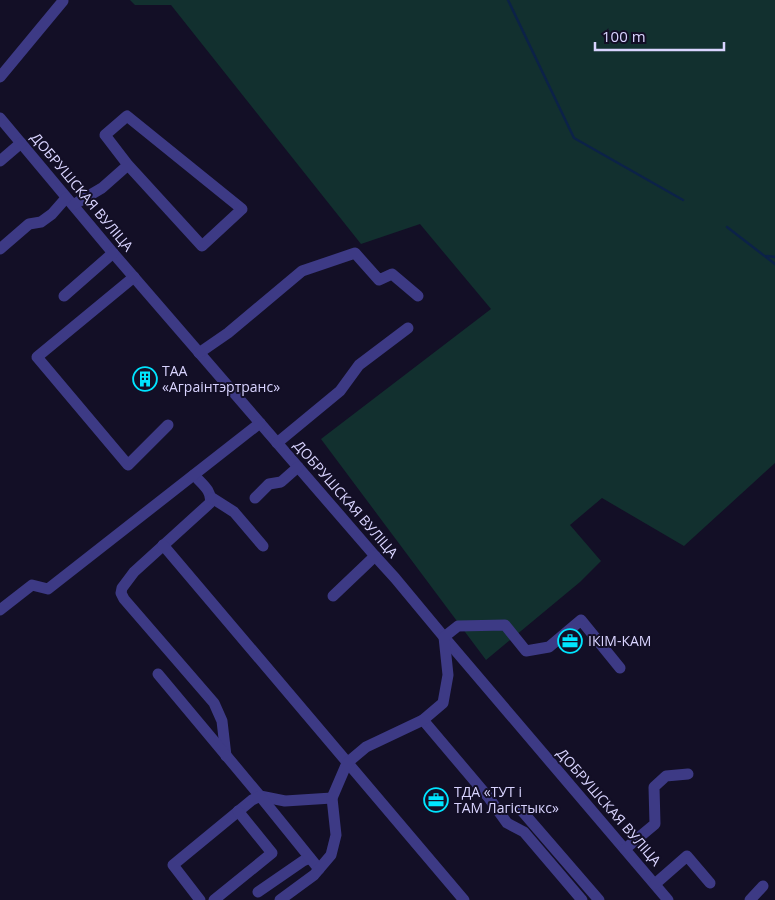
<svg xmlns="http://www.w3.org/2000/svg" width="775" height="900" font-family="'Open Sans',sans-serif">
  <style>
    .green { fill: #12302f }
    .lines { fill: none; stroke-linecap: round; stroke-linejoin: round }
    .stream { stroke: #0c2248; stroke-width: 2.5 }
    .minor { stroke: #3d3a85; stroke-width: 11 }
    .labels { text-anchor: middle; stroke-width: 4; stroke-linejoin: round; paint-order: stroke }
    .street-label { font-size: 14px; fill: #d9d4ff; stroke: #130f26 }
    .poi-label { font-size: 14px; fill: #d9d4ff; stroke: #130f26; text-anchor: start }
  </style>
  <rect width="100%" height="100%" fill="#130f26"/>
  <polygon class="green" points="130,0 775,0 775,463 684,546 602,498 570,525 601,561 580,582 486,660 321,439 491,309 420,224 361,244 171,5 135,5"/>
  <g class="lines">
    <g class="stream">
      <polyline points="508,0 574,138 683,200"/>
      <polyline points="727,227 775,264"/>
      <polyline points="767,256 775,257"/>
    </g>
    <g class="minor">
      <polyline points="0,77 63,1"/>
      <polyline points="0,118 113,253 375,556 395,578 444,637 668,900"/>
      <polyline points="0,161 21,143"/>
      <polyline points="73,205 102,188 128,165 105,135 127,116 242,209 202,246 128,165"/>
      <polyline points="0,249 29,224 41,222 52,214 66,198"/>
      <polyline points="134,277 37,357 128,465 168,425"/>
      <polyline points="64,296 113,253"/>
      <polyline points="199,353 228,333 302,271 355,253 379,280 392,274 418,296"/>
      <polyline points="277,443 340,391 359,365 408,328"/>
      <path d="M194,475C201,483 213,491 210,503L134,572L122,588L121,593L124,599L214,703L222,721L226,756"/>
      <polyline points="212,498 234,512 263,546"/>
      <polyline points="255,498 269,484 281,482 298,467"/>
      <polyline points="163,545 464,900"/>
      <polyline points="333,596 375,556"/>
      <polyline points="0,610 32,585 48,589 260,423"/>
      <polyline points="158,674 260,796 285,801 332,798"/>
      <polyline points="423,720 489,798 507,823 524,832 582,900"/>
      <polyline points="522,811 599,900"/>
      <polyline points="625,849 655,824 654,787 666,776 688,774"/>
      <polyline points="655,884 687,856 710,883"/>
      <polyline points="258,892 303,861 310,858"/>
      <polyline points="200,900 173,865 252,800 260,796 319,869"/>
      <polyline points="214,900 272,853 238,811"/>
      <polyline points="280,900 314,875 331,855 336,835 332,798 347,763 366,747 423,720 443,703 448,675 444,637 458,626 505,625 526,651 549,647 581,620 620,668"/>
      <polyline points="750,900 763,886"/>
    </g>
  </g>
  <defs>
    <g id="building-ring" transform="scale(1.25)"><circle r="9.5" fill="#130f26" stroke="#00e5ff" stroke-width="1.5"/><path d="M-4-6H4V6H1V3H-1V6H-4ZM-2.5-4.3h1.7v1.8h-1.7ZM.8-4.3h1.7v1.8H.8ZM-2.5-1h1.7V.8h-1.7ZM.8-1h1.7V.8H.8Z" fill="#00e5ff"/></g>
    <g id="office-ring" transform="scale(1.25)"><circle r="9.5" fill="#130f26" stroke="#00e5ff" stroke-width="1.5"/><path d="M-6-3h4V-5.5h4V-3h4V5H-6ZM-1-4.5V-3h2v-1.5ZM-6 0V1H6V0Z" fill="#00e5ff"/></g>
  </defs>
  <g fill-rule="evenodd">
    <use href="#building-ring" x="145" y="379"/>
    <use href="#office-ring" x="570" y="641"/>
    <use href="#office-ring" x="436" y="800"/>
  </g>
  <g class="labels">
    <g class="street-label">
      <text transform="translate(82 192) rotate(50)" y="5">ДОБРУШСКАЯ ВУЛІЦА</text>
      <text transform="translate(346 499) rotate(49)" y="5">ДОБРУШСКАЯ ВУЛІЦА</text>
      <text transform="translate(609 807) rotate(49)" y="5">ДОБРУШСКАЯ ВУЛІЦА</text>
    </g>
    <g class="poi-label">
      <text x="162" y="376">ТАА<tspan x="162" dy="16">«Аграінтэртранс»</tspan></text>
      <text x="588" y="646">ІКІМ-КАМ</text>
      <text x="454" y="797">ТДА «ТУТ і<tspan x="454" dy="16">ТАМ Лагістыкс»</tspan></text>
    </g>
  </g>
  <path d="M595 42v8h129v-8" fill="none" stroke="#d9d4ff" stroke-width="2.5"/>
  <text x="602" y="42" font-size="15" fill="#d9d4ff" stroke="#130f26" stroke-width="4" paint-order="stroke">100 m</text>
</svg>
